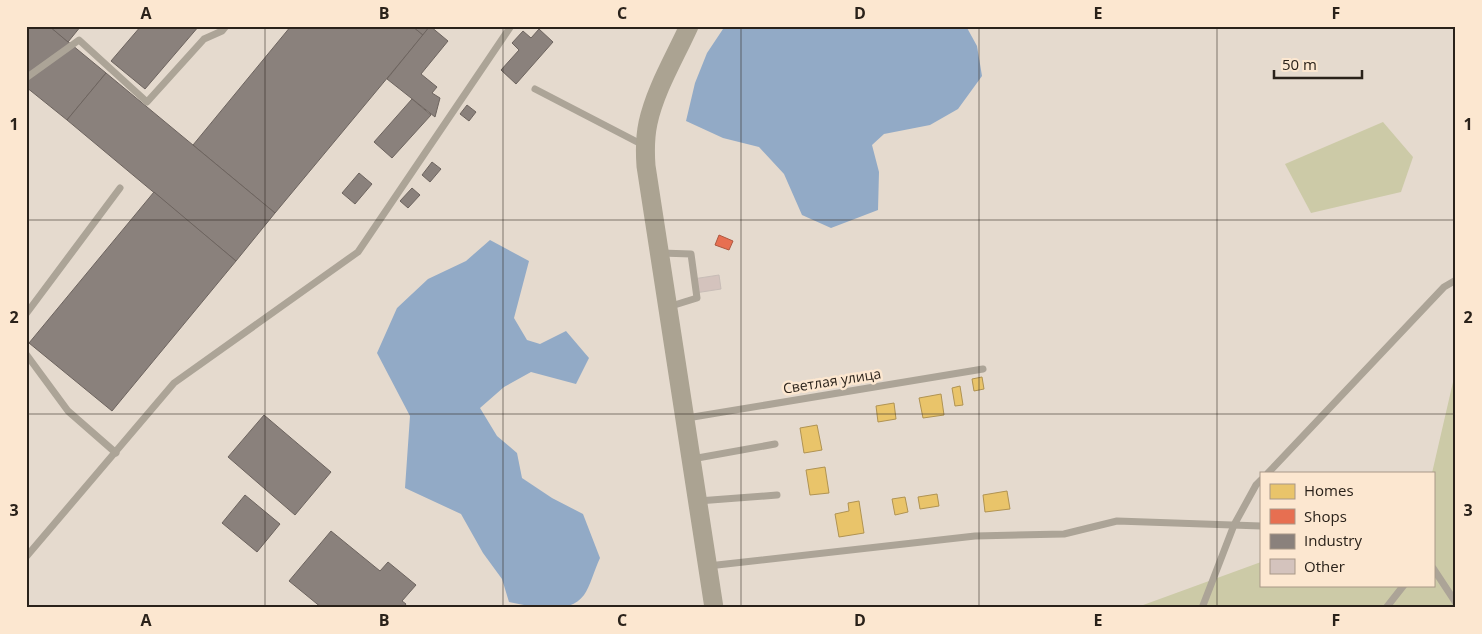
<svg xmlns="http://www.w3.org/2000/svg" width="1482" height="634" font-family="'Open Sans',sans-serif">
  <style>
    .green { fill: #cccaa7 }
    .water { fill: #92aac6 }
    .homes { fill: #e9c46a; stroke: #b09352 }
    .shops { fill: #e76f51; stroke: #ae5840 }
    .industry { fill: #8a817c; stroke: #6d645f }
    .building { fill: #d4c3bd; stroke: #c8bdb7 }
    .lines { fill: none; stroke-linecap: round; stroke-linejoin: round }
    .lane { stroke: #aca497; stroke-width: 7 }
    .secondary { stroke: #aba392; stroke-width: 19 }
    .grid { fill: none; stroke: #2a221a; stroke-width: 1; stroke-opacity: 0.55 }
    .labels { text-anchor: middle; stroke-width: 5; stroke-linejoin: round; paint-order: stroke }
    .street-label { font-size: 14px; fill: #2a221a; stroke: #fce7d0 }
    .neatline { fill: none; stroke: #2a221a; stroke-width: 2 }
    .grid-label { font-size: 16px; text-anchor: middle; font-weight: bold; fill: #2a221a }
  </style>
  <rect width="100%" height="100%" fill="#e5dace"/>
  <g class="green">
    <polygon points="1383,122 1413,157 1401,192 1311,213 1285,164"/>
    <polygon points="1456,369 1456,608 1135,608 1261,562 1261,585 1433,585 1432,473"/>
  </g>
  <g class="water">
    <polygon points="725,26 966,26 977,46 982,76 958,109 930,125 884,134 872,145 879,172 878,210 831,228 802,215 784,174 759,147 723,138 686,121 695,83 707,53"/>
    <path d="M490,240L529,261L514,318L527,340L540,344L566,331L589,358L576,384L531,372L504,387L480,408L497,436L517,453L522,478L552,498L583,514L600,558C595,568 590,587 584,595C567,617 532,606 509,602L502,579L483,553L461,514L405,488L410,416L377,353L397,308L428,279L466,261Z"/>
  </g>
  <g class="homes">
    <polygon points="982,377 984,389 974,391 972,379"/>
    <polygon points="960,386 963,405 955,406 952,388"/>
    <polygon points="941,394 944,415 923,418 919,398"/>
    <polygon points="894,403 896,419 878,422 876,406"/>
    <polygon points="817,425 822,450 804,453 800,428"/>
    <polygon points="825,467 829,493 810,495 806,470"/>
    <polygon points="1007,491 1010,509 985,512 983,495"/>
    <polygon points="937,494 939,506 920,509 918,497"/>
    <polygon points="905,497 908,512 895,515 892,499"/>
    <polygon points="859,501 864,533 839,537 835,514 849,511 848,503"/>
  </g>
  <polygon class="shops" points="719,235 733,241 729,250 715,245"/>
  <g class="industry">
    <polygon points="26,26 49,26 106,73 67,120 26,87"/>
    <polygon points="49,26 81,26 68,42"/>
    <polygon points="141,26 199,26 145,89 111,61"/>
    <polygon points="291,26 412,26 423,35 275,213 193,145"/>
    <polygon points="412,26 430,26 423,35"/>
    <polygon points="430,26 448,41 421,74 437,87 432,93 440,98 435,117 387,79"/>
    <polygon points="539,29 553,42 516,84 501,70 519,50 512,43 523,31 531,38"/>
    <polygon points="106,73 275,213 236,261 67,120"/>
    <polygon points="412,99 431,115 392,158 374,142"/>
    <polygon points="467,105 476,112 469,121 460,114"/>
    <polygon points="432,162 441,169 430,182 422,175"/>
    <polygon points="359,173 372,184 355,204 342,193"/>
    <polygon points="412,188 420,195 408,208 400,201"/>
    <polygon points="154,192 236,261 112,411 29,343"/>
    <polygon points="264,415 331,472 295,515 228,457"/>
    <polygon points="245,495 280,524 257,552 222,523"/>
    <polygon points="331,531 380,571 388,562 416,585 402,601 406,604 403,608 322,608 289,581"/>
  </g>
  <polygon class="building" points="719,275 721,289 695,293 693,279"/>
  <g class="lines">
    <g class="lane">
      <polyline points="26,78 79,40 147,102 204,39 222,31 226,26"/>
      <polyline points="535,89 643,145"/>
      <polyline points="661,253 691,254 697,298 668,307"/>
      <polyline points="26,314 120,188"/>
      <polyline points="26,354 68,411 116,453"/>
      <polyline points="687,418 983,369"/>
      <polyline points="692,459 775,444"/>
      <polyline points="1268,473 1444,287 1456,280"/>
      <polyline points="698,501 777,495"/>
      <polyline points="26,557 174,383 358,252 511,26"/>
      <polyline points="708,566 975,536 1064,534 1117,521 1261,526"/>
      <polyline points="1433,568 1456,603"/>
      <polyline points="1202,608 1234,525 1256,485 1261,480"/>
      <polyline points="1386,608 1404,585"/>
    </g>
    <path class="secondary" d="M689,26C675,57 655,90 648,123C645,137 645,152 646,166L714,608"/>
  </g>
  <path class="grid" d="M265,26V608M503,26V608M741,26V608M979,26V608M1217,26V608M26,220H1456M26,414H1456"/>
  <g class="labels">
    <g class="street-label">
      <text transform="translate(832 381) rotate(-9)" y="5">Светлая улица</text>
    </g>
  </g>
  <rect width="1482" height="634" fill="none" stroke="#fce7d0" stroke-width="55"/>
  <rect x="1260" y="472" width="175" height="115" fill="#fce7d0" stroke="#a89887"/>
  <rect x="1270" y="484" width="25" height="15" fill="#e9c46a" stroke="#a89887"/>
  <text x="1304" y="496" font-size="15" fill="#2a221a">Homes</text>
  <rect x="1270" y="509" width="25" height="15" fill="#e76f51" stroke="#a89887"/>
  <text x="1304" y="522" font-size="15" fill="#2a221a">Shops</text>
  <rect x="1270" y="534" width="25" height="15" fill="#8a817c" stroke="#a89887"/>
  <text x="1304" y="546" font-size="15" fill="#2a221a">Industry</text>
  <rect x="1270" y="559" width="25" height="15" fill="#d4c3bd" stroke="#a89887"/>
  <text x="1304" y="572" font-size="15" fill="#2a221a">Other</text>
  <path d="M1274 70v8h88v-8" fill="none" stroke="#2a221a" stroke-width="2.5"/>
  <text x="1282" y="70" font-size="15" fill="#2a221a" stroke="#fce7d0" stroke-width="4" paint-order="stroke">50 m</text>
  <rect x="28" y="28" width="1426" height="578" class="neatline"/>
  <g class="grid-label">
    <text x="146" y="19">A</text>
    <text x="384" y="19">B</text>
    <text x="622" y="19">C</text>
    <text x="860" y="19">D</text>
    <text x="1098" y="19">E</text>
    <text x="1336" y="19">F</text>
    <text x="14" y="130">1</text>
    <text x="1468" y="130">1</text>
    <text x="14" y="323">2</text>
    <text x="1468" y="323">2</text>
    <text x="14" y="516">3</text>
    <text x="1468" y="516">3</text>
    <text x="146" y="626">A</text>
    <text x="384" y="626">B</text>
    <text x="622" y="626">C</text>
    <text x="860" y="626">D</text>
    <text x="1098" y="626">E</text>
    <text x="1336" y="626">F</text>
  </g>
</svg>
